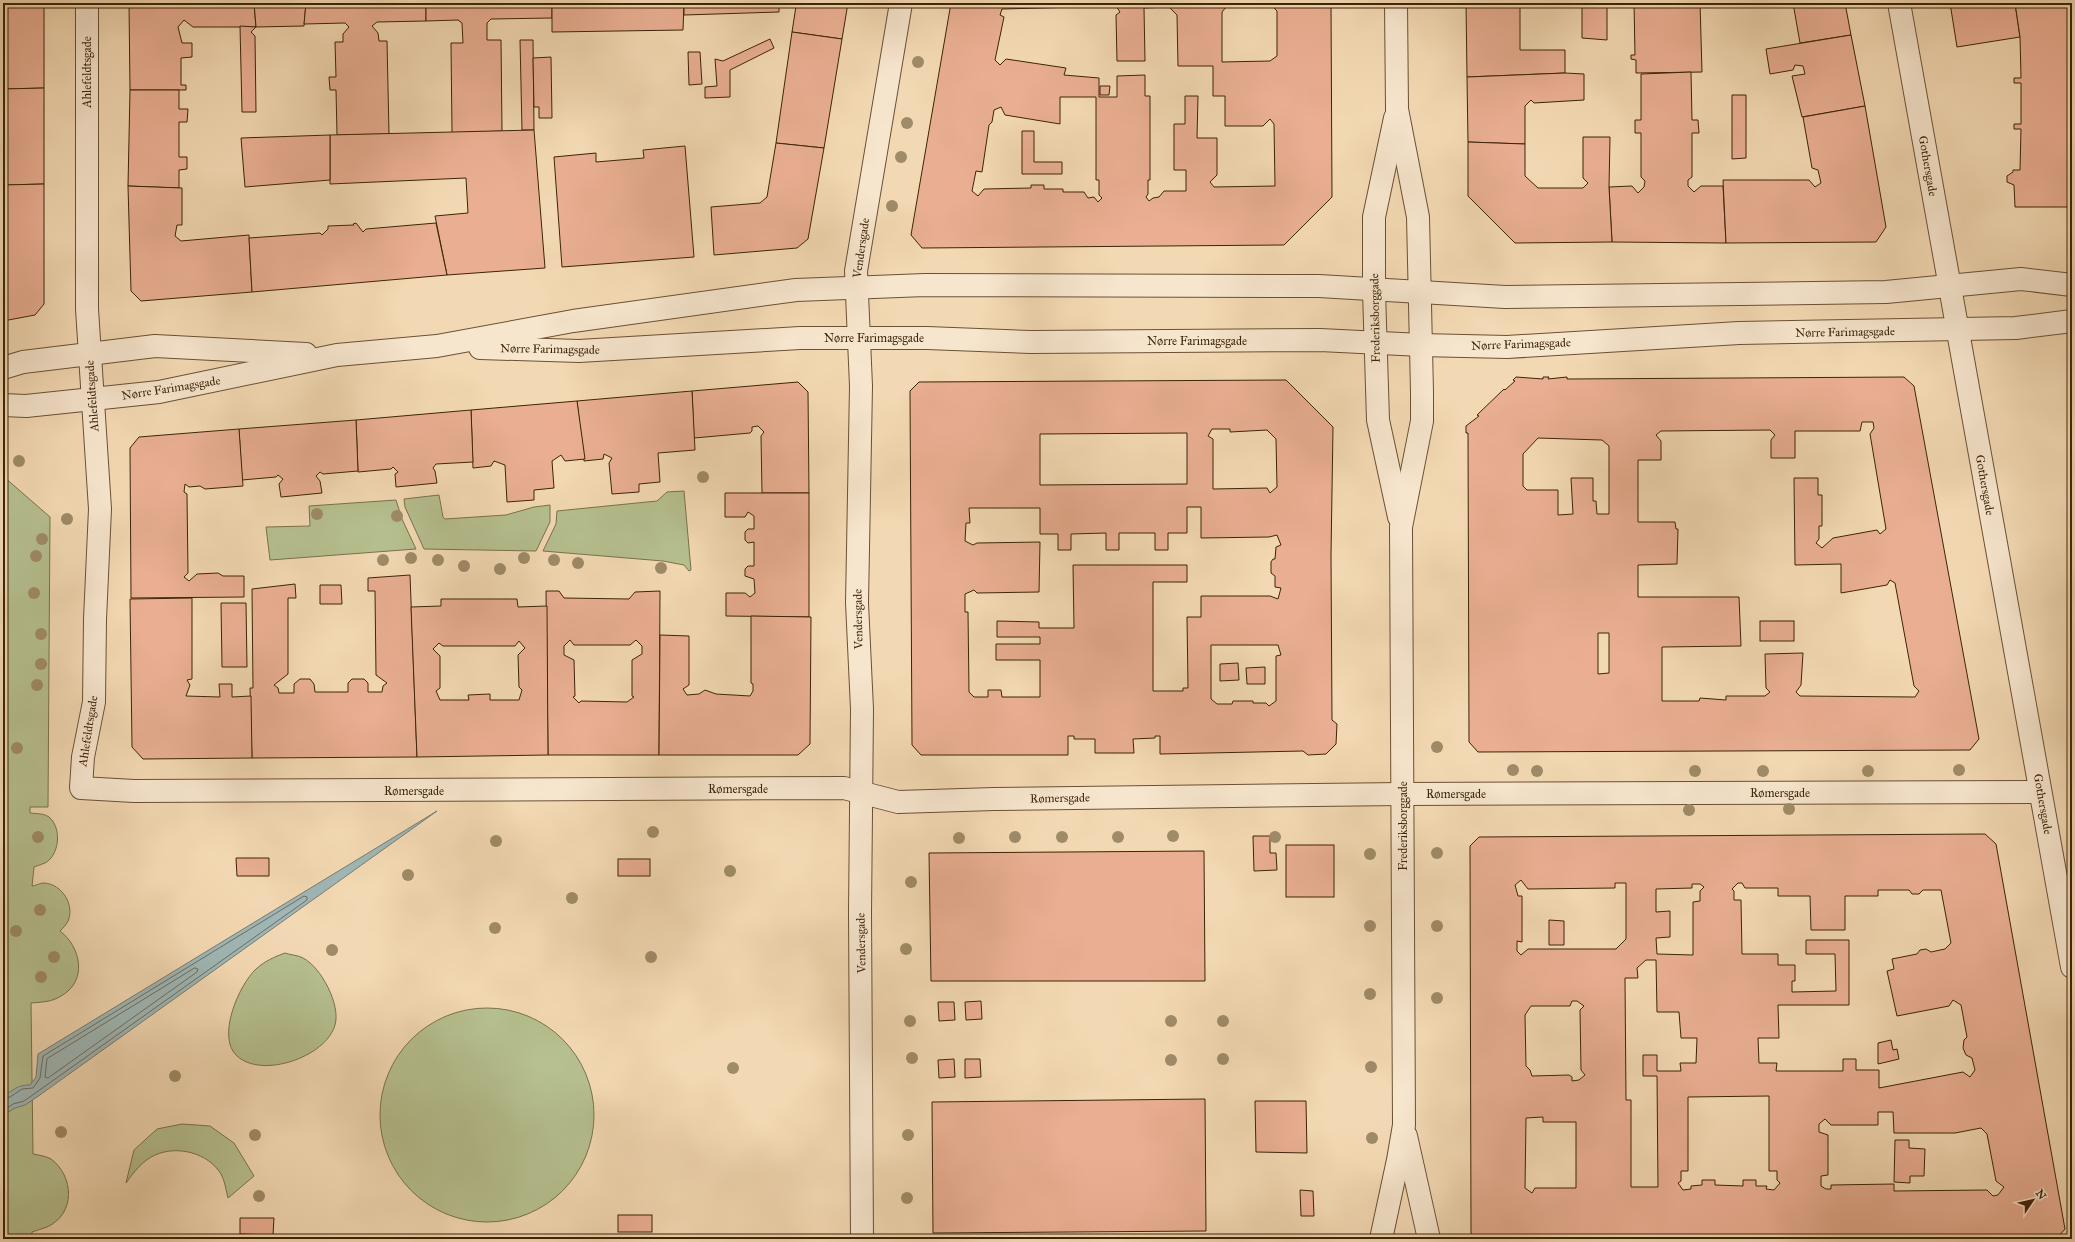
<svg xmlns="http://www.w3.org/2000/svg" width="2075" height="1242" font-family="'IM FELL Great Primer',serif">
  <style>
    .green { fill: #b6c090; stroke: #79724c }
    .water { fill: #9fb8b7; stroke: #777d71 }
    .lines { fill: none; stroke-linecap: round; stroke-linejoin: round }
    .shore { stroke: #6e6e60; stroke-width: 1 }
    .building { fill: #eaaf93; stroke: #3c2408; fill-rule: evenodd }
    .minor-casing { stroke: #6a5133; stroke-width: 24 }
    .tertiary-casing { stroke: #6a5133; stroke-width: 24 }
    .minor { stroke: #f7e6ce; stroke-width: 22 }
    .tertiary { stroke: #f7e6ce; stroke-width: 22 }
    .tree { fill: #9f8b68 }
    .labels { text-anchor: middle; stroke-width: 3.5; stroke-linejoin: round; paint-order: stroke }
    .street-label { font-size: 12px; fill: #3c2408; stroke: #f7e6ce }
  </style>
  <rect width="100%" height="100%" fill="#f3d9b3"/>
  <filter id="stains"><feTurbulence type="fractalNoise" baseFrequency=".005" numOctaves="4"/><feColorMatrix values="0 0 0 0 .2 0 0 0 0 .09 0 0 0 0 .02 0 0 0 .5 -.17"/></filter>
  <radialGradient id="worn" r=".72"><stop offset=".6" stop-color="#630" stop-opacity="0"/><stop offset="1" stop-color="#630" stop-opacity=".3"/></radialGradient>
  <g class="green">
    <path d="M3,476L50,517L48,807H30V813C37,814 43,813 49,817C61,827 60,851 48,861C45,864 38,865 34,867L32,886C35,886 40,883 44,883C62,884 75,905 68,921C66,925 63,928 60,931C81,947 88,981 61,996C52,1002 42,1002 31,1003L33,1154C38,1155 46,1156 51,1159C74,1176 76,1214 47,1227C42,1229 37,1230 32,1232V1239H3Z"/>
    <polygon points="684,491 691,570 689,571 684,565 663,561 543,551 556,524 557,511 657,501 667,492"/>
    <polygon points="439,495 443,517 445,519 506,515 534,507 550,505 550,522 536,551 424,549 405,507 404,499"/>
    <polygon points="396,500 402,519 416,549 270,560 266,527 310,526 309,506"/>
    <path d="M285,953C290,955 298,955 303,958C321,967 341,1005 335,1025C326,1057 262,1079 237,1056C216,1037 239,985 256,969C265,961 274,957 285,953Z"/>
    <circle cx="487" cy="1115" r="107"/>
    <path d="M182,1124L210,1126L234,1143L254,1176L228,1198C226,1191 225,1181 221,1174C208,1153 178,1145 155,1155C142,1161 134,1172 126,1183L134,1150L157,1129Z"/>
  </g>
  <path class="water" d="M437,811L37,1097L25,1105L15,1108L3,1115V1094C14,1093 13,1085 30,1085L36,1077L38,1054Z"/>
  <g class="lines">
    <g class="shore">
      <polygon points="195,968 198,969 197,972 48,1078 45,1077 47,1059"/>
      <polyline points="3,1098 10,1097 22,1089 33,1088 40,1078 43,1056 304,896 307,897 307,900 34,1094 24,1101 13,1104 3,1111"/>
    </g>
  </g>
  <g class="building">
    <polygon points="3,3 44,3 44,88 3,89"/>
    <polygon points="129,3 254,3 256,27 193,27 184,20 178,27 182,43 192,43 192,57 181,58 181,85 186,85 186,90 130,90"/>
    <polygon points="254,3 306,3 304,26 256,27"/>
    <polygon points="306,3 426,3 426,21 377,22 372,26 378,33 379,41 387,41 389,134 337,135 336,90 330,90 329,77 336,77 335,42 343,42 343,34 349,27 345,23 304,24"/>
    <polygon points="426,3 552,3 552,18 491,19 487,23 487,40 501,40 502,131 452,133 451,43 463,43 462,23 458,20 426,21"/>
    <polygon points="552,3 684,3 683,30 552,32"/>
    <polygon points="684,3 848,3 842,39 792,32 796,6 779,7 779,12 684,15"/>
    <path d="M951,3H1331L1332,197L1284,245L922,248L911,235ZM1271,5L1277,11V56L1270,61L1222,62V12L1227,6ZM1116,6L1120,12L1116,15L1117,61H1145L1144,8L1169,7L1177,15L1178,66H1213V96H1225V126H1263L1270,119L1274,124L1275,186L1214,187L1210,182L1217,175V138H1197L1198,96H1185V124H1174V170H1186V191H1164L1159,197L1153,198L1149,201L1146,197L1148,194V180H1150V96H1145V75L1117,76V97H1099V78L1064,75L1066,68L1006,59L1000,65L995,60L1004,17L1000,15L1002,9ZM1060,97H1096V180H1099V195L1102,198L1098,202L1094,197L1088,198L1084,192H1063V189H1044V185H1031V188L984,189L978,196L972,191L976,171L982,172L989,125L992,122L994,110L1001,107L1005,115L1060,124Z"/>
    <polygon points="1466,3 1520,3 1520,50 1565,50 1565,73 1467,77"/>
    <polygon points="1582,3 1607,3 1607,40 1582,38"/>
    <polygon points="1634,3 1700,3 1702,72 1636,73 1636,60 1631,59 1631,55 1635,55"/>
    <polygon points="1793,3 1845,3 1851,35 1800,43"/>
    <polygon points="1950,3 2015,3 2020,37 1957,47"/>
    <polygon points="2015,3 2072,3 2072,207 2015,207 2014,185 2007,182 2007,176 2013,172 2013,170 2020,170 2021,129 2014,129 2014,124 2021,124 2021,83 2014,83 2014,78 2021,78 2020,37"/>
    <polygon points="240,26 256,27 251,32 255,36 256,112 242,112"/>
    <polygon points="792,32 842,39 824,148 776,143"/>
    <polygon points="1851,35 1865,106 1802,117 1792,76 1805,74 1803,66 1795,65 1793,70 1770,74 1766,49"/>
    <polygon points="770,39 774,48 730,70 730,97 705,98 705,87 717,86 715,59 723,61"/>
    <polygon points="520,40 533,40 534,130 522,130"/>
    <polygon points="688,52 700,52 702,84 689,85"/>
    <polygon points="551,57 552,118 539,118 539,107 534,107 533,58"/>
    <polygon points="1691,72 1692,120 1698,120 1699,133 1692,133 1692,177 1688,180 1688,186 1694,192 1701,186 1723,186 1726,243 1612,242 1609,187 1632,186 1638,193 1644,187 1645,181 1641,177 1641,133 1635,133 1635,120 1641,120 1641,74"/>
    <polygon points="1565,73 1584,74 1584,100 1534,103 1531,100 1525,106 1525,144 1468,142 1467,77"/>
    <polygon points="1100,86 1110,86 1109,95 1100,95"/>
    <polygon points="44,88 44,184 3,185 3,89"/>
    <polygon points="130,90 179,90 179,109 188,109 187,122 179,122 179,157 187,157 187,169 179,170 179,188 128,186"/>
    <polygon points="1732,95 1746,95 1746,158 1732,159"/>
    <polygon points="1865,106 1886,227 1876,242 1726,243 1723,180 1809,180 1815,187 1821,183 1818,170 1812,168 1803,117"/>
    <polygon points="534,130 545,268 447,275 435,216 468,213 466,178 330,184 330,135"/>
    <polygon points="1022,131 1034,131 1034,162 1062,162 1062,174 1022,174"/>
    <polygon points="330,135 330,180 245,187 241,138"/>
    <polygon points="1583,137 1610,137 1609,187 1612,242 1515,243 1468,196 1468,142 1525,144 1525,176 1538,188 1583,188 1588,183 1583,178"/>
    <polygon points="776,143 824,148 808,239 797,248 714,255 711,207 760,203 767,197"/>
    <polygon points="685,146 694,257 562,267 554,157 596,153 596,162 644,158 643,150"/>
    <polygon points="44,184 44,304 35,315 3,321 3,185"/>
    <polygon points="128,186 182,188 182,225 177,225 175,236 181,241 249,235 252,292 141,301 131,291"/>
    <polygon points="356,223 363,232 366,229 436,223 447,275 252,292 249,238 320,233 322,235 328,229 328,226 354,225 353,224"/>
    <path d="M1516,377L1543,379V377H1549L1548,379L1567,377V379L1904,377L1914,386L1979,739L1970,750L1478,752L1469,742L1468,433H1466V426L1479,416L1477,415L1504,389L1505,390L1515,381L1513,380ZM1862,422H1873L1874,428L1870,434L1886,529L1880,534L1877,530L1833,538L1822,548L1816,543L1819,539V526H1822V495H1818V478H1794L1795,565L1841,564V593L1887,585L1890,580L1895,583L1914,686L1919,691L1915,697L1800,696L1796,692L1801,685L1803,653L1765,654L1766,688L1770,692L1765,696H1726V700L1700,698L1699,701H1662V647L1741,646L1739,597H1638V565L1677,564L1678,529H1676L1675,522H1638V460H1661V441L1656,435L1661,431L1770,430L1775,435L1771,440V458H1795V431H1860ZM1538,438L1602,440L1609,446V514H1597L1596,501H1593V478H1571L1573,514L1558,515V490H1527L1523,486V454ZM1598,633H1609V673L1598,674Z"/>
    <path d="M1286,380L1333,427L1331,555L1332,720L1337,724L1336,744L1326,754L1308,755L1303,751L1160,754V736H1155V738L1133,739L1134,753H1095V739H1074V736H1068V755H921L912,745L910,391L919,382ZM1212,429H1230V432L1267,430L1276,439L1277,487L1270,493L1267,488L1213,489V439L1208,436ZM1187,433V484L1040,485V434ZM1187,507H1201V538L1269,537L1277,535L1281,545L1276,547L1275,559H1273L1271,562V573L1275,576V587L1281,588L1278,599L1270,596H1201V617H1187L1188,688H1183V691H1153V582H1187V565H1073L1074,628H1039V622L997,621V637H1040V644H996V660H1040V697H1002L1001,690H988V697H974L969,692L968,612H965V594L974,590L977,593L1039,592L1040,542L977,543L973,545L965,541L966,523H970L969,508H1040V534H1058V550H1071V534L1106,533V550H1119V533H1155V550H1168V533H1187ZM1211,645H1278L1281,655L1276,656V701L1269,706L1266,703H1253V701H1233L1232,704H1217L1211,699Z"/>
    <polygon points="798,382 808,392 809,493 762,493 761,436 764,432 758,426 752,427 752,431 750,433 694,438 692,391"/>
    <polygon points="692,391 695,450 658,453 660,482 639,484 639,492 612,494 609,463 612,458 604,454 603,459 584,461 577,401"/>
    <polygon points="577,401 585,459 565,461 561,455 552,461 554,488 534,490 534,500 507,502 505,465 494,461 491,466 473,468 471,410"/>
    <polygon points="471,410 473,462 436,464 433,468 435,471 437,483 396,487 395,474 398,472 393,467 391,469 358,472 356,420"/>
    <polygon points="356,420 358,471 323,474 320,472 316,476 320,481 322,493 281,497 279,484 283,479 278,475 276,477 242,480 239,429"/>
    <polygon points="239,429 243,486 205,489 200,486 189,487 185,484 184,492 187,494 188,573 184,577 189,581 197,574 218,573 223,576 244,576 244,597 131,598 130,448 139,437"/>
    <polygon points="725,493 809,493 809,617 726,616 726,593 745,593 750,597 755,593 754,579 745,576 745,569 748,566 754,566 754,542 748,543 745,540 745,532 748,529 754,529 754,516 748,512 745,517 725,517"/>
    <polygon points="410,575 417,757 252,758 250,688 253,688 252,589 295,584 296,598 288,598 288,674 274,685 278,688 279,693 294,693 294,684 300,679 310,679 314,684 315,692 348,692 348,683 352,679 364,679 368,683 368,692 382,692 383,686 387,683 376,675 375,591 368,591 368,578"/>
    <polygon points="320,585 341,585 342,604 320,604"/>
    <path d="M546,591H559L564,598L629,599L635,592L660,591L659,755H548ZM570,640L574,645H630L636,640L642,646V654L632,660V696L634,697L627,702L581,701L579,703L573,697L575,696L574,660L564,655V646Z"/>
    <polygon points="192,598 192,679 187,680 190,685 186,696 220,697 219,684 232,684 232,697 251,696 252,758 143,759 132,747 130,599"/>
    <path d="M441,599H517L518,607L547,606L548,755L417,757L411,607L441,606ZM519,641L525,648L518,655L519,687L522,690L519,700H490V694L468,695L469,700H440L436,691L440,688V656L433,649L439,643L443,646H515Z"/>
    <polygon points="221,603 246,603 247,667 222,667"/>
    <polygon points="751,616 811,617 810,744 798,755 659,755 660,635 689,636 689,685 683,689 687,695 699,694 705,690 716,694 750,696 753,691 753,684 751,683"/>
    <rect x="1760" y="621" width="34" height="20"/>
    <polygon points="1238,663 1239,680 1220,681 1220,664"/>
    <polygon points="1265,667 1265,684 1247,684 1246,668"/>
    <path d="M1985,834L1996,844L2065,1229L2056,1239H1477L1471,1233L1470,846L1479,837ZM1521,880L1528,889L1615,888V883H1626V939L1616,949H1528L1521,955L1517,951V941L1522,942V896H1518L1515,885ZM1738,883H1742L1745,888H1778V896H1810L1811,930H1845V896H1878V890H1909L1912,894H1919L1923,890H1941L1951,943L1945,949L1931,952L1926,949L1920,950L1917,954L1892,959L1894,969L1887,971L1897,1016L1949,1006L1953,1000L1961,1005L1967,1037L1964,1040L1963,1048L1966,1055L1972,1058L1975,1070L1970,1077L1963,1072L1879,1088V1070H1856V1059H1843V1071H1776L1777,1063H1759L1758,1038H1779L1778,1005H1849V940H1806V954H1835L1836,991L1792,992V981H1795V965H1778V954H1742L1741,900H1734V891L1732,889ZM1692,884H1700L1704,887L1700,891V901L1693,902V955L1657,954L1656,938L1670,937V911L1656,912V889L1692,888ZM1646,960H1656L1657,1012H1679L1681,1038H1697L1696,1063H1680L1681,1071H1657V1055H1643V1076H1657L1658,1187H1631V1100H1626L1625,978H1638L1637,968ZM1572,1001H1577L1584,1006L1580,1010L1581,1070L1585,1075L1579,1080L1572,1081V1077L1569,1075L1532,1076L1530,1070L1526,1066L1525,1015L1531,1006H1570ZM1769,1096V1171H1777V1180L1780,1183L1774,1190L1766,1189L1767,1186H1756V1180H1743V1186L1715,1185V1180H1702V1185L1691,1186V1189L1683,1190L1678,1183L1681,1181V1171H1688V1097ZM1878,1112H1893L1894,1133H1955L1981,1128L1987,1134L1996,1181L2004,1187L1998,1195L1993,1196L1987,1190L1894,1191V1184L1831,1185V1189H1826L1821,1186V1176L1828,1175V1135L1819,1132V1124L1825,1119L1831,1125H1878ZM1543,1117V1122H1576V1188H1535L1532,1193L1525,1188L1526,1118Z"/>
    <polygon points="1253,836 1270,836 1270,853 1276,853 1277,870 1254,871"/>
    <rect x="1286" y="845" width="48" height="52"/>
    <polygon points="1204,851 1205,981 931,981 929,853"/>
    <polygon points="236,858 269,858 269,876 237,876"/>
    <rect x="618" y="859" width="32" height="17"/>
    <polygon points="1549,920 1564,921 1564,945 1549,945"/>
    <polygon points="981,1001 982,1019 966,1020 965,1002"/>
    <polygon points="938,1002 954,1002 955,1020 939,1021"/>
    <polygon points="1891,1040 1893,1050 1897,1049 1899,1059 1878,1064 1878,1043"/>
    <polygon points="954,1059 955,1077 939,1078 938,1060"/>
    <polygon points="965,1059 980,1059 981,1077 965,1078"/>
    <polygon points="1205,1099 1206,1231 933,1233 932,1102"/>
    <polygon points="1255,1101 1306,1101 1307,1153 1256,1152"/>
    <polygon points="1895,1140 1909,1140 1909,1148 1925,1149 1924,1176 1910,1176 1910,1183 1894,1182"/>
    <polygon points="1300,1190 1313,1191 1314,1216 1301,1216"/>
    <rect x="618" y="1215" width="34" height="17"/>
    <polygon points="240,1218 274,1218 273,1235 240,1234"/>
  </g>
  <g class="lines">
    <g class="minor-casing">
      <g id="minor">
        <polyline points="87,3 87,309 100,509 95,619 94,702 83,757 81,788 134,791 844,788 898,802 994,799 1402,794 2040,792"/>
        <polyline points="862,1239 860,913 862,709 857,603 861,386 856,271 901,3"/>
      </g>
    </g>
    <g class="tertiary-casing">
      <g id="tertiary">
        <polyline points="1899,3 2072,967"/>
        <polyline points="1395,118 1374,217 1374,291 1378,420 1399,517"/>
        <polyline points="480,348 579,351 800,338 927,338 1031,342 1320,340 1421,345 1507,347 1739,333 2016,328 2072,321"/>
        <polyline points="3,368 23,362 155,346 306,354"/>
        <polyline points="3,405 26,406 159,392 337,355 437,346 573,321 796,290 925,285 1319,286 1505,297 1886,292 2021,279 2072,285"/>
        <polyline points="1406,1136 1429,1239"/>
        <polyline points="1381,1239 1398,1160 1404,1125 1401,527 1422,421 1422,392 1418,217 1397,109 1396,3"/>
      </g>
    </g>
    <use href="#minor" class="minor"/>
    <use href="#tertiary" class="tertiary"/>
  </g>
  <g class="tree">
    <circle cx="918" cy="62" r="6"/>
    <circle cx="907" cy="123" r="6"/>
    <circle cx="901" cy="157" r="6"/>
    <circle cx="892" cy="206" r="6"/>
    <circle cx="19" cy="461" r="6"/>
    <circle cx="703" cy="477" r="6"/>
    <circle cx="317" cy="514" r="6"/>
    <circle cx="397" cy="516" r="6"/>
    <circle cx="67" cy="519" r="6"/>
    <circle cx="42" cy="539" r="6"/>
    <circle cx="36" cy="556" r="6"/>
    <circle cx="411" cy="558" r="6"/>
    <circle cx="524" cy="558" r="6"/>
    <circle cx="383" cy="560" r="6"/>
    <circle cx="438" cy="560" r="6"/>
    <circle cx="554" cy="560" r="6"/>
    <circle cx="578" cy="563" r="6"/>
    <circle cx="464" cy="566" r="6"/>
    <circle cx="661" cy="568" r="6"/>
    <circle cx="500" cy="569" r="6"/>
    <circle cx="34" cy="593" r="6"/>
    <circle cx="41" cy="634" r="6"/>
    <circle cx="41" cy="664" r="6"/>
    <circle cx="37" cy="685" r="6"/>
    <circle cx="1437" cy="747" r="6"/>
    <circle cx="17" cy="748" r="6"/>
    <circle cx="1513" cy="770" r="6"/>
    <circle cx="1959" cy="770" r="6"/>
    <circle cx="1537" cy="771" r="6"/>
    <circle cx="1695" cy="771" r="6"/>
    <circle cx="1763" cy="771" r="6"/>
    <circle cx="1868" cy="771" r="6"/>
    <circle cx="1789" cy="809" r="6"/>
    <circle cx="1689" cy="810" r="6"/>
    <circle cx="653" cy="832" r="6"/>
    <circle cx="1173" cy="836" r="6"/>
    <circle cx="38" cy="837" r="6"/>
    <circle cx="1015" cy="837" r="6"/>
    <circle cx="1062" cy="837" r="6"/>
    <circle cx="1118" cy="837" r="6"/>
    <circle cx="1275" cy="837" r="6"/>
    <circle cx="959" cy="838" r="6"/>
    <circle cx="496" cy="841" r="6"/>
    <circle cx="1437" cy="853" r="6"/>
    <circle cx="1370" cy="854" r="6"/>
    <circle cx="730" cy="871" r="6"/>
    <circle cx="408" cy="875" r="6"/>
    <circle cx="911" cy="882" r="6"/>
    <circle cx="572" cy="898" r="6"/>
    <circle cx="40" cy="910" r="6"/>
    <circle cx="1370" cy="926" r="6"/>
    <circle cx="1437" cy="926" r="6"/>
    <circle cx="495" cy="928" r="6"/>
    <circle cx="16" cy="931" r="6"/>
    <circle cx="906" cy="949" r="6"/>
    <circle cx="332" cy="950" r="6"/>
    <circle cx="54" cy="957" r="6"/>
    <circle cx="651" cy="957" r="6"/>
    <circle cx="41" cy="977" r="6"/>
    <circle cx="1370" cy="994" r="6"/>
    <circle cx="1437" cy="998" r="6"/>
    <circle cx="910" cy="1021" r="6"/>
    <circle cx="1171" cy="1021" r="6"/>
    <circle cx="1223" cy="1021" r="6"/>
    <circle cx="912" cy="1058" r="6"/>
    <circle cx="1223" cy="1059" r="6"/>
    <circle cx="1171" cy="1060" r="6"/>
    <circle cx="1371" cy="1067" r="6"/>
    <circle cx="733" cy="1068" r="6"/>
    <circle cx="175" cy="1076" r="6"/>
    <circle cx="61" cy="1132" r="6"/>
    <circle cx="255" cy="1135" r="6"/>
    <circle cx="908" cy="1135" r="6"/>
    <circle cx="1372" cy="1138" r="6"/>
    <circle cx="259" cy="1196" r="6"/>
    <circle cx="907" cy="1198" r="6"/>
  </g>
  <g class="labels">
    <g class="street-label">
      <text transform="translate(87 72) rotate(-90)" y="4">Ahlefeldtsgade</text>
      <text transform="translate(1928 166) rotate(80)" y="4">Gothersgade</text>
      <text transform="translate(861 248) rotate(-82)" y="4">Vendersgade</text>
      <text transform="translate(1375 318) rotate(-91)" y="4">Frederiksborggade</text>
      <text transform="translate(1845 332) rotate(-1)" y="4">Nørre Farimagsgade</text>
      <text x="874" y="342">Nørre Farimagsgade</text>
      <text x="1197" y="345">Nørre Farimagsgade</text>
      <text transform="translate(1521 344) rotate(-2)" y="4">Nørre Farimagsgade</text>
      <text transform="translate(550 349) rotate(1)" y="4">Nørre Farimagsgade</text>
      <text transform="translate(171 388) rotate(-9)" y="4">Nørre Farimagsgade</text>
      <text transform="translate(92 396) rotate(-94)" y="4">Ahlefeldtsgade</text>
      <text transform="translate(1985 485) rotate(80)" y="4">Gothersgade</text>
      <text transform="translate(858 619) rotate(-91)" y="4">Vendersgade</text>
      <text transform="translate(88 731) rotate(-81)" y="4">Ahlefeldtsgade</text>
      <text x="738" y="793">Rømersgade</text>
      <text x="414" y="795">Rømersgade</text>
      <text x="1780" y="797">Rømersgade</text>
      <text x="1456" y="798">Rømersgade</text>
      <text transform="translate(1060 798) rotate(-1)" y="4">Rømersgade</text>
      <text transform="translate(2043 804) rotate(80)" y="4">Gothersgade</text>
      <text transform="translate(1403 826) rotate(-90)" y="4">Frederiksborggade</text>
      <text transform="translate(861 943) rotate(-91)" y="4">Vendersgade</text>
    </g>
  </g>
  <rect width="2075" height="1242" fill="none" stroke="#f3d9b3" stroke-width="16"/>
  <rect x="4" y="4" width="2067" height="1234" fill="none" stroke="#3c2408" stroke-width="2"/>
  <rect x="8" y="8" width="2059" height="1226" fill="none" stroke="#3c2408"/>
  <g transform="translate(2033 1200) rotate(55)" stroke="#f7e6ce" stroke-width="3" paint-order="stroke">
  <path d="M0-3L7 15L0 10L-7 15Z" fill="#3c2408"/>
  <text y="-6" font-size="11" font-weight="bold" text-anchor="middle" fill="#3c2408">N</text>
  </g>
  <rect width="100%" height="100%" filter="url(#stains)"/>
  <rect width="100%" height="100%" fill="url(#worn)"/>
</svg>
